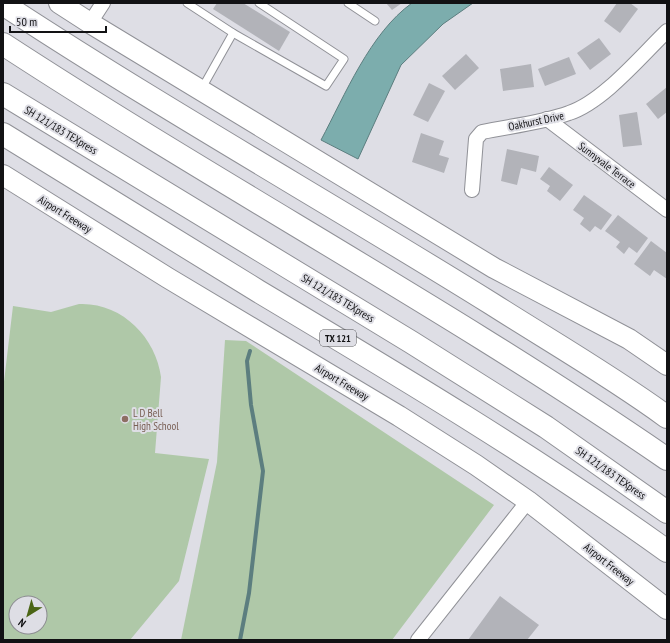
<svg xmlns="http://www.w3.org/2000/svg" width="670" height="643" font-family="'PT Sans Narrow',sans-serif">
  <style>
    .green { fill: #afc8a8; fill-rule: evenodd }
    .water { fill: #7cadad; stroke: #5c7e7f }
    .lines { fill: none; stroke-linecap: round; stroke-linejoin: round }
    .stream { stroke: #5c7e7f; stroke-width: 4 }
    .building { fill: #b2b3b9 }
    .service-casing { stroke: #909197; stroke-width: 9 }
    .minor-casing { stroke: #909197; stroke-width: 16 }
    .secondary-casing { stroke: #909197; stroke-width: 22 }
    .motorway-casing { stroke: #909197; stroke-width: 24 }
    .service { stroke: #fff; stroke-width: 7 }
    .minor { stroke: #fff; stroke-width: 14 }
    .secondary { stroke: #fff; stroke-width: 20 }
    .motorway { stroke: #fff; stroke-width: 22 }
    .education-dot { fill: #8d6e63; stroke: #dedee5; stroke-width: 1.5 }
    .labels { text-anchor: middle; stroke-width: 4; stroke-linejoin: round; paint-order: stroke }
    .shield { fill: #dedee5; stroke: #4f4f53; stroke-width: 1 }
    .shield-label { font-size: 10px; font-weight: bold; fill: #121214 }
    .street-label { font-size: 11px; fill: #121214; stroke: #dedee5 }
    .education-label { font-size: 11px; fill: #785e54; stroke: #dedee5; text-anchor: start }
  </style>
  <rect width="100%" height="100%" fill="#dedee5"/>
  <g class="green">
    <path d="M79,304C121,302 156,337 161,377L155,453L209,459L179,581L130,640H3V390L13,306L51,312ZM16,603H40V627H16Z"/>
    <polygon points="225,340 246,341 494,505 392,640 181,640 217,462"/>
  </g>
  <path class="water" d="M412,3H473L443,24L401,65L358,159L321,140C345,95 370,33 412,3Z"/>
  <g class="lines">
    <polyline class="stream" points="240,640 249,593 263,471 251,405 247,361 250,351"/>
  </g>
  <g class="building">
    <polygon points="217,3 243,3 290,32 279,51 213,9"/>
    <polygon points="386,3 402,3 392,10"/>
    <polygon points="617,3 630,3 638,9 620,33 604,21"/>
    <polygon points="599,38 611,54 590,70 577,53"/>
    <polygon points="466,54 479,68 455,90 442,76"/>
    <polygon points="569,57 576,74 545,86 538,69"/>
    <polygon points="531,64 534,87 503,91 500,69"/>
    <polygon points="429,83 445,91 428,122 413,115"/>
    <polygon points="667,87 667,112 658,119 646,104"/>
    <polygon points="637,112 642,145 623,147 619,115"/>
    <polygon points="421,133 444,141 439,155 449,158 444,173 412,162"/>
    <polygon points="507,149 539,156 536,172 521,168 517,185 501,181"/>
    <polygon points="549,167 573,185 560,201 547,191 550,186 540,179"/>
    <polygon points="584,195 612,215 601,230 595,226 590,232 580,224 584,218 573,210"/>
    <polygon points="618,215 648,238 637,253 629,247 624,254 616,247 620,242 605,231"/>
    <polygon points="651,241 667,253 667,279 654,270 650,276 634,264"/>
    <polygon points="500,596 539,625 527,640 468,640"/>
  </g>
  <g class="lines">
    <g class="service-casing">
      <g id="service">
        <polyline points="187,3 233,33 326,86 344,59 259,3"/>
        <polyline points="348,3 375,21"/>
        <polyline points="201,90 233,33"/>
      </g>
    </g>
    <g class="minor-casing">
      <g id="minor">
        <polyline points="90,23 103,3"/>
        <polyline points="547,119 667,210"/>
        <path d="M472,190L476,139L482,132C511,126 542,123 569,113C603,102 641,56 667,31"/>
        <polyline points="418,640 528,501"/>
      </g>
    </g>
    <g class="secondary-casing">
      <g id="secondary">
        <polyline points="59,3 90,23 494,268 629,339 667,365"/>
        <polyline points="3,175 168,278 399,416 476,465 528,501 667,609"/>
      </g>
    </g>
    <g class="motorway-casing">
      <g id="motorway">
        <path d="M3,4C163,109 330,203 492,304C550,341 611,376 667,417"/>
        <path d="M3,44C222,187 452,311 667,459"/>
        <polyline points="3,94 411,342 546,427 667,512"/>
        <path d="M3,134C88,186 173,239 258,291C397,374 536,457 667,551"/>
      </g>
    </g>
    <use href="#service" class="service"/>
    <use href="#minor" class="minor"/>
    <use href="#secondary" class="secondary"/>
    <use href="#motorway" class="motorway"/>
  </g>
  <circle class="education-dot" cx="125" cy="419" r="4"/>
  <g class="labels">
    <rect class="shield" x="320" y="330" width="36" height="16" rx="3"/>
    <g class="shield-label">
      <text x="338" y="342">TX 121</text>
    </g>
    <g class="street-label">
      <text transform="translate(536 121) rotate(-12)" y="4">Oakhurst Drive</text>
      <text transform="translate(61 130) rotate(31)" y="4">SH 121/183 TEXpress</text>
      <text transform="translate(607 165) rotate(37)" y="4">Sunnyvale Terrace</text>
      <text transform="translate(65 214) rotate(32)" y="4">Airport Freeway</text>
      <text transform="translate(338 298) rotate(31)" y="4">SH 121/183 TEXpress</text>
      <text transform="translate(342 382) rotate(31)" y="4">Airport Freeway</text>
      <text transform="translate(611 473) rotate(35)" y="4">SH 121/183 TEXpress</text>
      <text transform="translate(609 564) rotate(38)" y="4">Airport Freeway</text>
    </g>
    <g class="education-label">
      <text x="133" y="417">L D Bell<tspan x="133" dy="13">High School</tspan></text>
    </g>
  </g>
  <rect width="670" height="643" fill="none" stroke="#121214" stroke-width="8"/>
  <g transform="translate(28 615) rotate(217)"><circle r="19" fill="#dedee5" stroke="#8c8c91"/>
  <path d="M0-3L7 15L0 10L-7 15Z" fill="#4b6515"/>
  <text y="-6" font-size="11" font-weight="bold" text-anchor="middle" fill="#121214">N</text>
  </g>
  <path d="M10 26v6h96v-6" fill="none" stroke="#121214" stroke-width="2"/>
  <text x="16" y="26" font-size="12" fill="#121214" stroke="#dedee5" stroke-width="3" paint-order="stroke">50 m</text>
</svg>
